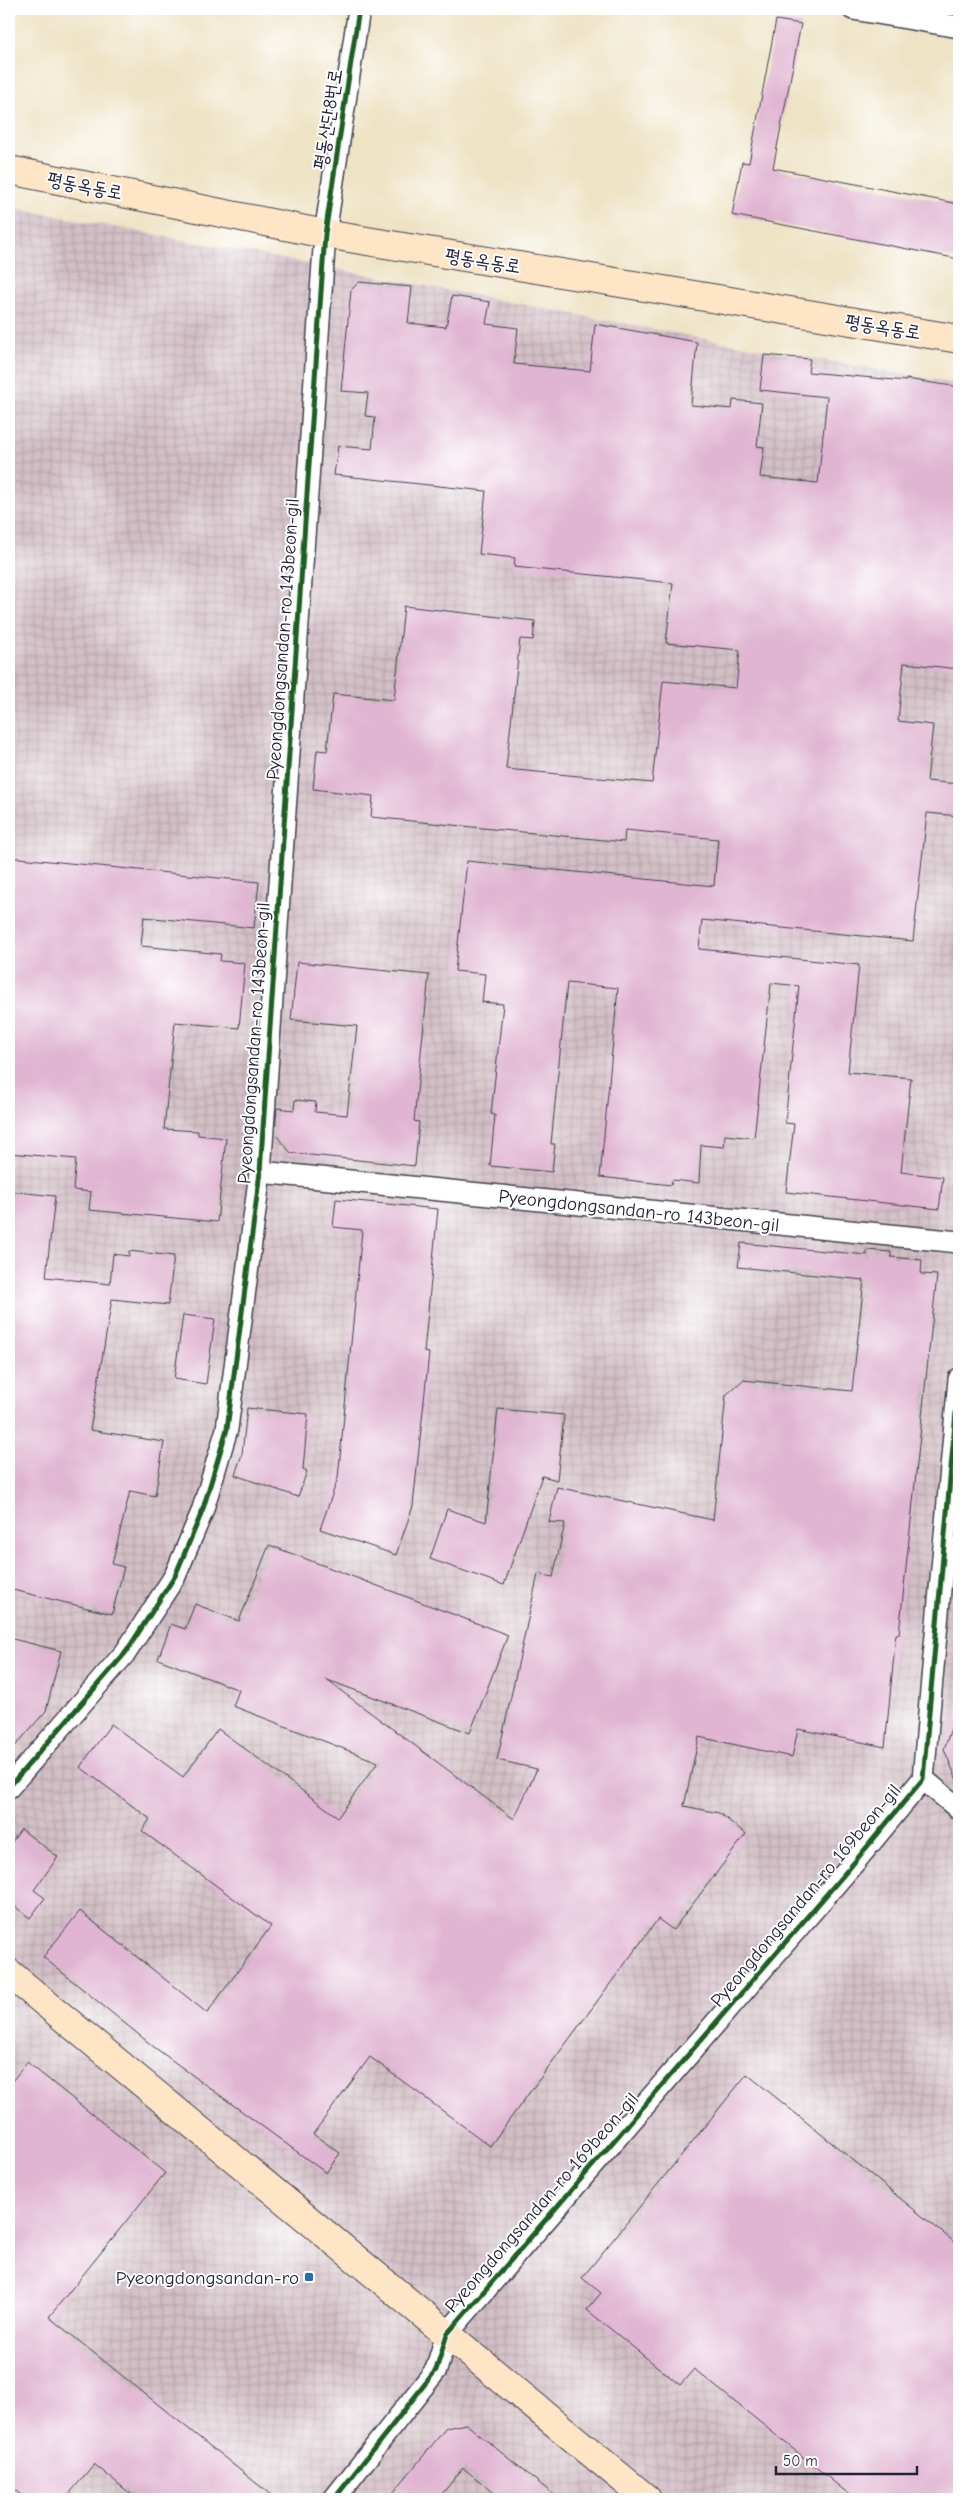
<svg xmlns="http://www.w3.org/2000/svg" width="968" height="2508" font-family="'Comic Neue','Poor Story',sans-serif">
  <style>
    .industrial { fill: url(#industrial-grid) }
    .building { fill: #e0b5d1 }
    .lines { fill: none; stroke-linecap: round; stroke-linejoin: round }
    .street-casing { stroke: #413f50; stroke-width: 24 }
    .secondary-casing { stroke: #413f50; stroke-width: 30 }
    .street { stroke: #fff; stroke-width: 21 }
    .secondary { stroke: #fde5c5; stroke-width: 28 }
    .cycleway-casing { stroke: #fff; stroke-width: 8 }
    .cycleway { stroke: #1b5e20; stroke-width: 5 }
    .poi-dot { fill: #1f6fb2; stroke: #fff; stroke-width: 2 }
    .labels { text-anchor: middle; stroke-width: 4; stroke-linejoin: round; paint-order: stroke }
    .street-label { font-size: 19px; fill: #22223b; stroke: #fff }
    .poi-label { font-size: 19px; fill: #22223b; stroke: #fff; text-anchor: end }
  </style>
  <defs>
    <pattern id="industrial-grid" width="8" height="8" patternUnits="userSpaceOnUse" patternTransform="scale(1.25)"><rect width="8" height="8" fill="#d2bec5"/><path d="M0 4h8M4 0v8" fill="none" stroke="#b4a3aa"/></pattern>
  </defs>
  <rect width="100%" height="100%" fill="#fff"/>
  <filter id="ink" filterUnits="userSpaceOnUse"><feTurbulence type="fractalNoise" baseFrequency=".02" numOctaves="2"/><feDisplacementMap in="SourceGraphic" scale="10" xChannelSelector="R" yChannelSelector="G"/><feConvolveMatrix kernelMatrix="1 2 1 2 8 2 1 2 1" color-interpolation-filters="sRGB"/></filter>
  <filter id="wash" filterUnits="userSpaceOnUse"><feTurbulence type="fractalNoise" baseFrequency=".0096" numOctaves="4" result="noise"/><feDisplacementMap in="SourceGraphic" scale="20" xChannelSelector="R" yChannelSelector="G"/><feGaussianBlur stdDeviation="1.12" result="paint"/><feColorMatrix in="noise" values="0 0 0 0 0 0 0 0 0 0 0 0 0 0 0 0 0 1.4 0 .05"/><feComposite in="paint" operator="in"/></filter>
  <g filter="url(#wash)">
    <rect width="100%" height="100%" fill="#eee3c5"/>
    <polygon class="industrial" points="9,207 684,335 959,384 959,2499 9,2499"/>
    <g id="blocks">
      <g class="building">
        <polygon points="776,20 801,24 773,168 959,204 959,259 732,215 742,162 749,163"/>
        <polygon points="359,282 412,287 408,323 446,327 452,296 490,302 486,324 518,328 514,364 590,371 595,324 697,342 691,405 732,409 733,400 762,403 757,446 764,447 760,477 818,483 827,397 760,390 764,355 810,359 808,372 906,381 906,379 959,387 959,669 904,663 898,721 933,725 927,781 959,784 959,816 927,813 913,941 702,920 699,949 859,965 848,1072 911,1078 901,1172 943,1177 939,1209 786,1192 794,1124 785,1123 799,986 771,983 754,1138 725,1135 724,1147 701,1145 699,1183 672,1180 671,1185 600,1177 618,988 567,983 551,1144 555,1144 552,1172 490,1166 495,1115 491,1114 503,1004 482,1002 485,974 455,971 467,861 714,886 718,839 625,830 624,842 371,817 373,796 313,789 317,750 327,751 333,694 394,700 404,606 535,621 533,640 520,639 506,769 652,783 663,681 736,688 740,650 666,643 673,583 514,567 515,558 479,554 486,491 334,475 338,446 372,449 375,417 365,416 368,393 341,391 351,290"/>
        <polygon points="9,857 259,882 254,928 144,917 141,946 221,954 220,961 245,963 239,1028 175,1022 164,1129 198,1131 198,1135 226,1138 217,1222 89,1210 91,1192 73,1190 76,1159 9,1153"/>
        <polygon points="297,962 429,975 414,1121 419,1122 415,1166 291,1153 275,1134 277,1108 294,1110 295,1100 316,1102 315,1112 347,1115 357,1026 291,1020"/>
        <polygon points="9,1191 55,1196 46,1277 110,1284 113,1254 129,1256 129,1251 174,1256 168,1305 112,1299 90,1430 164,1442 155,1496 130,1491 112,1564 124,1567 112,1614 9,1589"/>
        <polygon points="336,1199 438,1209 424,1352 429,1353 413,1506 396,1555 320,1529 338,1478 362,1230 333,1227"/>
        <polygon points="741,1243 867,1255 867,1250 891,1252 891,1257 922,1260 921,1274 937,1275 899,1634 896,1634 885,1747 798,1729 792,1757 699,1737 684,1806 719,1813 746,1834 673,1930 658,1919 490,2146 370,2057 313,2134 340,2153 326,2173 154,2047 43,1957 80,1911 207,2013 271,1926 142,1831 150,1819 80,1767 111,1724 183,1777 218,1729 338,1817 378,1762 233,1706 239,1690 158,1659 171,1624 185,1629 195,1604 239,1621 269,1545 508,1635 470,1733 325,1679 514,1819 537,1769 497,1760 538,1574 553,1577 565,1523 549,1522 557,1487 713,1520 726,1395 743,1380 852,1391 864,1280 738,1267"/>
        <polygon points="183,1315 215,1319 206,1384 174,1379"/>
        <polygon points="247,1408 308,1414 303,1469 307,1471 298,1497 235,1475 242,1454"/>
        <polygon points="498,1409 564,1415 557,1480 542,1476 504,1585 430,1559 447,1509 486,1522"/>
        <polygon points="9,1638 61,1651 46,1711 9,1753"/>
        <polygon points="957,1711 959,1712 959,1785 944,1749"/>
        <polygon points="21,1829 58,1857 34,1890 45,1898 30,1918 9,1902 9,1846"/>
        <polygon points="27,2062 165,2173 49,2317 276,2499 137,2499 94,2464 65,2499 26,2499 9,2485 9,2085"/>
        <polygon points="747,2074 959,2246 959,2499 855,2499 694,2369 680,2385 587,2310 601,2293 582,2278"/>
        <polygon points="466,2424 559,2499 502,2499 463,2468 438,2499 388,2499 446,2428"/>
      </g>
    </g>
  </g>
  <g filter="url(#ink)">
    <use href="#blocks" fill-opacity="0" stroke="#413f50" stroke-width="1"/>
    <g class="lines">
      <g class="street-casing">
        <g id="street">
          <polyline points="853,9 959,27"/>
          <polyline points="260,1172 959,1242"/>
          <polyline points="923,1779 959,1809"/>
          <polyline points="9,1787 126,1652 175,1576 202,1512 227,1429 260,1172 325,234 359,9"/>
          <polyline points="334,2499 436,2370 447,2334 852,1865 923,1779 959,1379"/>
        </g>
      </g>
      <g class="secondary-casing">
        <g id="secondary">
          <polyline points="9,170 325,234 959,339"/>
          <polyline points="9,1973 647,2499"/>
        </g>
      </g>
      <use href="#street" class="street"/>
      <use href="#secondary" class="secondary"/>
      <g class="cycleway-casing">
        <g id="cycleway">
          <polyline points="9,1787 126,1652 175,1576 202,1512 227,1429 260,1172 325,234 359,9"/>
          <polyline points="334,2499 436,2370 447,2334 852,1865 923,1779 959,1379"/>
        </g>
      </g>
      <use href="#cycleway" class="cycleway"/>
    </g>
  </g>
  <rect class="poi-dot" x="304" y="2272" width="10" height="10" rx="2.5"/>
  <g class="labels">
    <g class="street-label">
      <text transform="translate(327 119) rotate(-81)" y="7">평동산단8번로</text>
      <text transform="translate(85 185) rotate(11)" y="7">평동옥동로</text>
      <text transform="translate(483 260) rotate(9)" y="7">평동옥동로</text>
      <text transform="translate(883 326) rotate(9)" y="7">평동옥동로</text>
      <text transform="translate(282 639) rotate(-86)" y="7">Pyeongdongsandan-ro 143beon-gil</text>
      <text transform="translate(253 1043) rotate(-86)" y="7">Pyeongdongsandan-ro 143beon-gil</text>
      <text transform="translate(639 1210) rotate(6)" y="7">Pyeongdongsandan-ro 143beon-gil</text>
      <text transform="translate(805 1895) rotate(-50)" y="7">Pyeongdongsandan-ro 169beon-gil</text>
      <text transform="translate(541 2202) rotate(-49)" y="7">Pyeongdongsandan-ro 169beon-gil</text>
    </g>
    <g class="poi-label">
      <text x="299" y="2284">Pyeongdongsandan-ro</text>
    </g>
  </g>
  <rect width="968" height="2508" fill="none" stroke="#fff" stroke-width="30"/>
  <path d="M776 2466v8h141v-8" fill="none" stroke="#22223b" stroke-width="2.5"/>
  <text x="783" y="2466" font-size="15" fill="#22223b" stroke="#ffffff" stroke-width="4" paint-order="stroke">50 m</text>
</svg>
